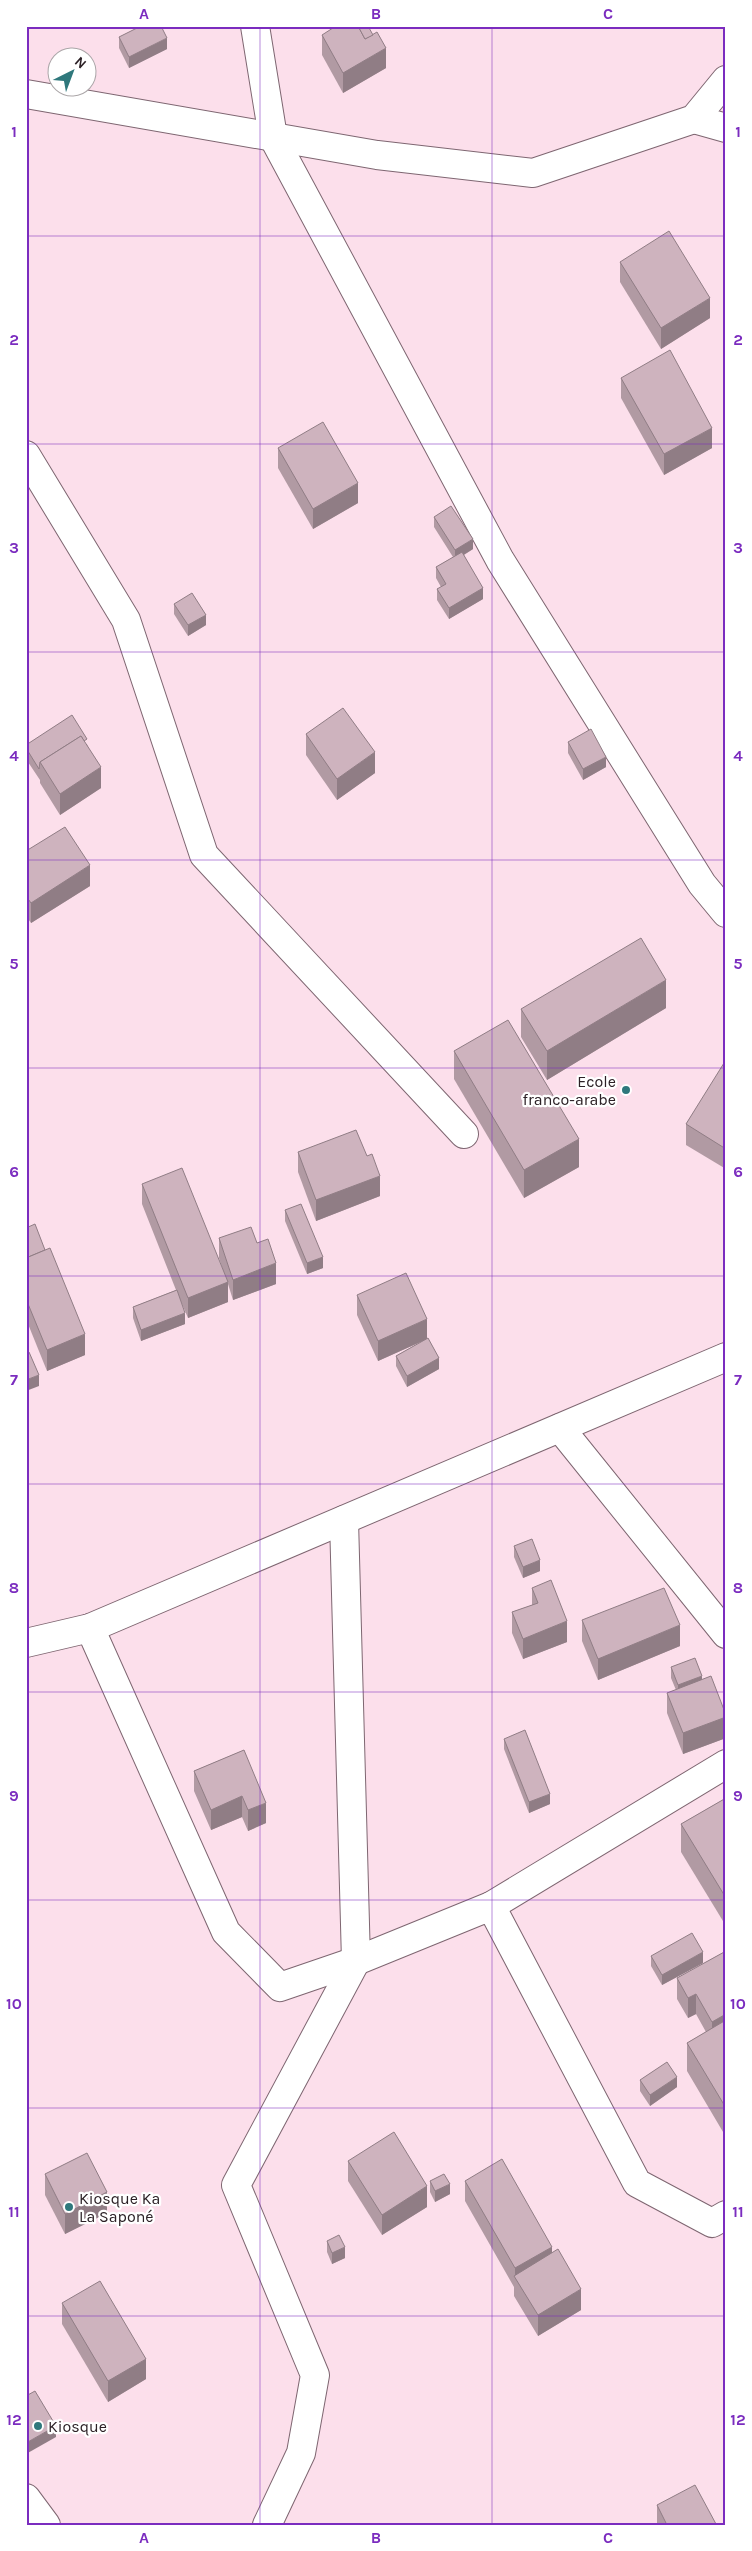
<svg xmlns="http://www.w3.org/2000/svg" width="752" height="2551" font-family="Karla,sans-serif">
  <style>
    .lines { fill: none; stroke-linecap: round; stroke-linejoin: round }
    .street-casing { stroke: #7e6671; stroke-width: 30 }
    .street { stroke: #fff; stroke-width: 28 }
    .wall { fill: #b19aa3 }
    .shaded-wall { fill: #907d85 }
    .building { fill: #ceb3be; stroke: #907d85 }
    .grid { fill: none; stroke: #7b2cbf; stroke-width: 1; stroke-opacity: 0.55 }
    .poi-dot { fill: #2f787c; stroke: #fff; stroke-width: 2 }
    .labels { text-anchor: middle; stroke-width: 4.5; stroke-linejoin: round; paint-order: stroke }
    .poi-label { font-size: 16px; fill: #2c2126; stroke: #fff; text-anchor: start }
    .neatline { fill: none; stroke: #7b2cbf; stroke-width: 2 }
    .grid-label { font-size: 16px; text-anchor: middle; font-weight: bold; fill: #7b2cbf }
  </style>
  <rect width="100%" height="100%" fill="#fcdfeb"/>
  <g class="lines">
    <g class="street-casing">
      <g id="street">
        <polyline points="255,26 273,137 500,560 702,884 726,913"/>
        <polyline points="26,94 377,155 533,173 694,119 726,80"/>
        <polyline points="694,119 726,128"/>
        <polyline points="26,455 126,620 204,855 464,1134"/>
        <polyline points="560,1428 726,1634"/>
        <polyline points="90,1628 226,1932 280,1987 356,1961 491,1906 637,2183 712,2223 726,2215"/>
        <polyline points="26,1643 90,1628 726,1357"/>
        <polyline points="491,1906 726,1764"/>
        <polyline points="26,2498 46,2525"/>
        <polyline points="267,2525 301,2453 315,2375 236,2185 356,1961 344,1520"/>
      </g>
    </g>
    <use href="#street" class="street"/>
  </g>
  <g class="wall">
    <polygon points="322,35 386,68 343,93 322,55"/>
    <polygon points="119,37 167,49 129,68 119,48"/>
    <polygon points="620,262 710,318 661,349 620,282"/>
    <polygon points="621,378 712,448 664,475 621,398"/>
    <polygon points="278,448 358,503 313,529 278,468"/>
    <polygon points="434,517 473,549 464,555 483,599 449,619 437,600 437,589 441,587 436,578 436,567 453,557 434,527"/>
    <polygon points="174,604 206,625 188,636 174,614"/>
    <polygon points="306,734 375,773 337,800 306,755"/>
    <polygon points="568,742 606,767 583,780 568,753"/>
    <polygon points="87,744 101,788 60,815 40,783 40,780 26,759 26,745"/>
    <polygon points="26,851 90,886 31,923 26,916"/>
    <polygon points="666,1008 547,1080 521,1037 521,1009"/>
    <polygon points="454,1051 579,1167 524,1198 454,1079"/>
    <polygon points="726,1064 726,1169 686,1145 686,1124"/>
    <polygon points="298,1152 367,1156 380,1196 316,1221 298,1172"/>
    <polygon points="142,1184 223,1270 219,1258 219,1238 257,1243 276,1284 233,1300 228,1284 228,1302 188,1318 179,1297 185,1324 141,1341 133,1318 133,1307 176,1290 142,1204"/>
    <polygon points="285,1210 323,1268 307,1274 285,1221"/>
    <polygon points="26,1228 85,1355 47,1371 26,1319"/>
    <polygon points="357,1295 427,1339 439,1369 407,1387 396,1366 396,1356 423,1341 378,1361 357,1315"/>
    <polygon points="514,1546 540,1571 523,1578 514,1557"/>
    <polygon points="532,1588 567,1642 523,1659 512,1633 512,1612 532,1605"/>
    <polygon points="582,1620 680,1646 598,1680 582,1641"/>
    <polygon points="671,1667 702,1680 726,1715 726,1738 683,1754 667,1713 667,1693 676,1690 671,1678"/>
    <polygon points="504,1739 550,1804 529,1813 504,1749"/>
    <polygon points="244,1750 266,1823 248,1831 242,1817 211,1830 194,1791 194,1771"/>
    <polygon points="726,1798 726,1926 681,1852 681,1824"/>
    <polygon points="726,1951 726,2137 687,2071 687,2043 706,2032 696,2014 688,2018 677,1999 677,1978"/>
    <polygon points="651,1956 703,1963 662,1985 651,1966"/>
    <polygon points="640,2080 677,2087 650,2106 640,2091"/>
    <polygon points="348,2161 427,2207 382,2235 348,2181"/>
    <polygon points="45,2174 107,2213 65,2234 45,2195"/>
    <polygon points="430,2181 450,2194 435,2202 430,2192"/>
    <polygon points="465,2181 552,2252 581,2310 538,2336 514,2296 514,2287 465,2201"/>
    <polygon points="327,2241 345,2258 332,2264 327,2252"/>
    <polygon points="62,2303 146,2379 108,2402 62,2324"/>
    <polygon points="657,2505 716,2525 657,2525"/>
  </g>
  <g class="shaded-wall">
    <polygon points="167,38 167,49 129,68 129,57"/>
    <polygon points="386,48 386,68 343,93 343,73"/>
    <polygon points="710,298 710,318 661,349 661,328"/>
    <polygon points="712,428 712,448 664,475 664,454"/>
    <polygon points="358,483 358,503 313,529 313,509"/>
    <polygon points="473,539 473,549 455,560 455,550"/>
    <polygon points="483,588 483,599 449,619 449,608"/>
    <polygon points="206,615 206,625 188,636 188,625"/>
    <polygon points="375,752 375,773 337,800 337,779"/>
    <polygon points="606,757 606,767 583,780 583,769"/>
    <polygon points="101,767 101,788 60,815 60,794"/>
    <polygon points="90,865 90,886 31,923 31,903"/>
    <polygon points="666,980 666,1008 547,1080 547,1051"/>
    <polygon points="579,1139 579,1167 524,1198 524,1170"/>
    <polygon points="380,1176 380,1196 316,1221 316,1200"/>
    <polygon points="323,1257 323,1268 307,1274 307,1263"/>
    <polygon points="276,1263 276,1284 233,1300 233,1280"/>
    <polygon points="228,1282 228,1302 188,1318 188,1298"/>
    <polygon points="185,1313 185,1324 141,1341 141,1330"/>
    <polygon points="427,1319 427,1339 378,1361 378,1341"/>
    <polygon points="85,1334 85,1355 47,1371 47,1350"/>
    <polygon points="439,1358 439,1369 407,1387 407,1376"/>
    <polygon points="39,1375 39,1386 26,1391 26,1380"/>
    <polygon points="540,1560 540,1571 523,1578 523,1567"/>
    <polygon points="567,1621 567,1642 523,1659 523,1639"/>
    <polygon points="680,1625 680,1646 598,1680 598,1659"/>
    <polygon points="702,1676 702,1686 678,1695 678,1685"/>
    <polygon points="726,1717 726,1738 683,1754 683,1733"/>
    <polygon points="550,1794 550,1804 529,1813 529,1802"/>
    <polygon points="242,1796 242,1817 211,1830 211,1810"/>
    <polygon points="266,1803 266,1823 248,1831 248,1810"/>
    <polygon points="703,1952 703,1963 662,1985 662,1975"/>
    <polygon points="696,1994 696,2014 688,2018 688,1998"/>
    <polygon points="726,2014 726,2035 712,2042 712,2022"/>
    <polygon points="677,2077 677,2087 650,2106 650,2095"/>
    <polygon points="450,2184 450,2194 435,2202 435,2191"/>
    <polygon points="427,2186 427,2207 382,2235 382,2215"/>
    <polygon points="107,2192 107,2213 65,2234 65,2214"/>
    <polygon points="345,2247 345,2258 332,2264 332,2253"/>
    <polygon points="552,2247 552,2267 515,2277 515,2268"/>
    <polygon points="581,2289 581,2310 538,2336 538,2315"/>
    <polygon points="146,2359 146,2379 108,2402 108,2381"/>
    <polygon points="56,2426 56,2437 26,2454 26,2443"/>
  </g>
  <g class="building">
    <polygon points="141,26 161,26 167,38 129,57 119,37"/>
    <polygon points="336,26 358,26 365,39 377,32 386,48 343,73 322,35"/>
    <polygon points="358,26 368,26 373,35 365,39"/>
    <polygon points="669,231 710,298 661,328 620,262"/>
    <polygon points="670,350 712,428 664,454 621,378"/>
    <polygon points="323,422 358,483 313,509 278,448"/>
    <polygon points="451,506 473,539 455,550 434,517"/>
    <polygon points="462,552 483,588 449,608 437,589 446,584 436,567"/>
    <polygon points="192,593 206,615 188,625 174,604"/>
    <polygon points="343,708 375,752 337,779 306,734"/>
    <polygon points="72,715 87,739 84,741 81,736 40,762 39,769 26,748 26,745"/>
    <polygon points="591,729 606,757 583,769 568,742"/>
    <polygon points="81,736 101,767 60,794 40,762"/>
    <polygon points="65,827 90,865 31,903 26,896 26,851"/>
    <polygon points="641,938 666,980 547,1051 521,1009"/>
    <polygon points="508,1020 579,1139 524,1170 454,1051"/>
    <polygon points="724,1063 726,1064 726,1149 686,1124"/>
    <polygon points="356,1130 367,1156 372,1154 380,1176 316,1200 298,1152"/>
    <polygon points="182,1168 228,1282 188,1298 142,1184"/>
    <polygon points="301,1204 323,1257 307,1263 285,1210"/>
    <polygon points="35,1224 45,1250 26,1258 26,1228"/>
    <polygon points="251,1227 257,1243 268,1239 276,1263 233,1280 219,1238"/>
    <polygon points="50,1248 85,1334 47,1350 26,1299 26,1258"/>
    <polygon points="406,1273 427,1319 378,1341 357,1295"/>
    <polygon points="177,1290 185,1313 141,1330 133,1307"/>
    <polygon points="428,1338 439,1358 407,1376 396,1356"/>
    <polygon points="29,1352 39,1375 26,1380 26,1353"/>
    <polygon points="532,1539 540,1560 523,1567 514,1546"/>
    <polygon points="551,1580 567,1621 523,1639 512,1612 538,1603 532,1588"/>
    <polygon points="664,1588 680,1625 598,1659 582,1620"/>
    <polygon points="695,1658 702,1676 678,1685 671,1667"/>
    <polygon points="711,1676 726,1715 726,1717 683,1733 667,1693"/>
    <polygon points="525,1730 550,1794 529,1802 504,1739"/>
    <polygon points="244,1750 266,1803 248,1810 242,1796 211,1810 194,1771"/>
    <polygon points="726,1798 726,1898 681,1824"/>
    <polygon points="692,1933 703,1952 662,1975 651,1956"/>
    <polygon points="726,1951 726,2014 712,2022 696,1994 688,1998 677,1978"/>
    <polygon points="726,2020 726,2108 687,2043"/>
    <polygon points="667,2062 677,2077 650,2095 640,2080"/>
    <polygon points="394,2132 427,2186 382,2215 348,2161"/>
    <polygon points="87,2153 107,2192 65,2214 45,2174"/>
    <polygon points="502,2159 552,2247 515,2268 465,2181"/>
    <polygon points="444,2174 450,2184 435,2191 430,2181"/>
    <polygon points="339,2235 345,2247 332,2253 327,2241"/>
    <polygon points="558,2249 581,2289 538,2315 514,2276"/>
    <polygon points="100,2281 146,2359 108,2381 62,2303"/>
    <polygon points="35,2391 56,2426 26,2443 26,2396"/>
    <polygon points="695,2485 716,2524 714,2525 667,2525 657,2505"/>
  </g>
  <path class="grid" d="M260,26V2525M492,26V2525M26,236H726M26,444H726M26,652H726M26,860H726M26,1068H726M26,1276H726M26,1484H726M26,1692H726M26,1900H726M26,2108H726M26,2316H726"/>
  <g class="poi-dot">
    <circle cx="626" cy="1090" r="5"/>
    <circle cx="69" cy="2207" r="5"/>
    <circle cx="38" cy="2426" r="5"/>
  </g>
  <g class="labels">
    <g class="poi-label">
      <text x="616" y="1087" text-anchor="end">Ecole<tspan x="616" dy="18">franco-arabe</tspan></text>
      <text x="79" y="2204">Kiosque Ka<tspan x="79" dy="18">La Saponé</tspan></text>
      <text x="48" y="2432">Kiosque</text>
    </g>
  </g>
  <rect width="752" height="2551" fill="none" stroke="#ffffff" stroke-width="55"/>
  <g transform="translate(72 72) rotate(42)"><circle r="24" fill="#ffffff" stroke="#aba6a8"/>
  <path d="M0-4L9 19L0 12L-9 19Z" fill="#2f787c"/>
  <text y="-8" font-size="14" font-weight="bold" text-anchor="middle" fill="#2c2126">N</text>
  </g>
  <rect x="28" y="28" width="696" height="2496" class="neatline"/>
  <g class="grid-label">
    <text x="144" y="19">A</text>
    <text x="376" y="19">B</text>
    <text x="608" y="19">C</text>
    <text x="14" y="137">1</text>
    <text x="738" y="137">1</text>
    <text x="14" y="345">2</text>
    <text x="738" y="345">2</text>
    <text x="14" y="553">3</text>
    <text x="738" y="553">3</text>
    <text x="14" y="761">4</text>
    <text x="738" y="761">4</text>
    <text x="14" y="969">5</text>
    <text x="738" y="969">5</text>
    <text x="14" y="1177">6</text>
    <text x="738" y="1177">6</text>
    <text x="14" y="1385">7</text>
    <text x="738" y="1385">7</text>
    <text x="14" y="1593">8</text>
    <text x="738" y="1593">8</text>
    <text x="14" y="1801">9</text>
    <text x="738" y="1801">9</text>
    <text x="14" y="2009">10</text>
    <text x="738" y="2009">10</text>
    <text x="14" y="2217">11</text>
    <text x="738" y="2217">11</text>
    <text x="14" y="2425">12</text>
    <text x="738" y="2425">12</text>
    <text x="144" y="2543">A</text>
    <text x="376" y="2543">B</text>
    <text x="608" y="2543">C</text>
  </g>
</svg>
